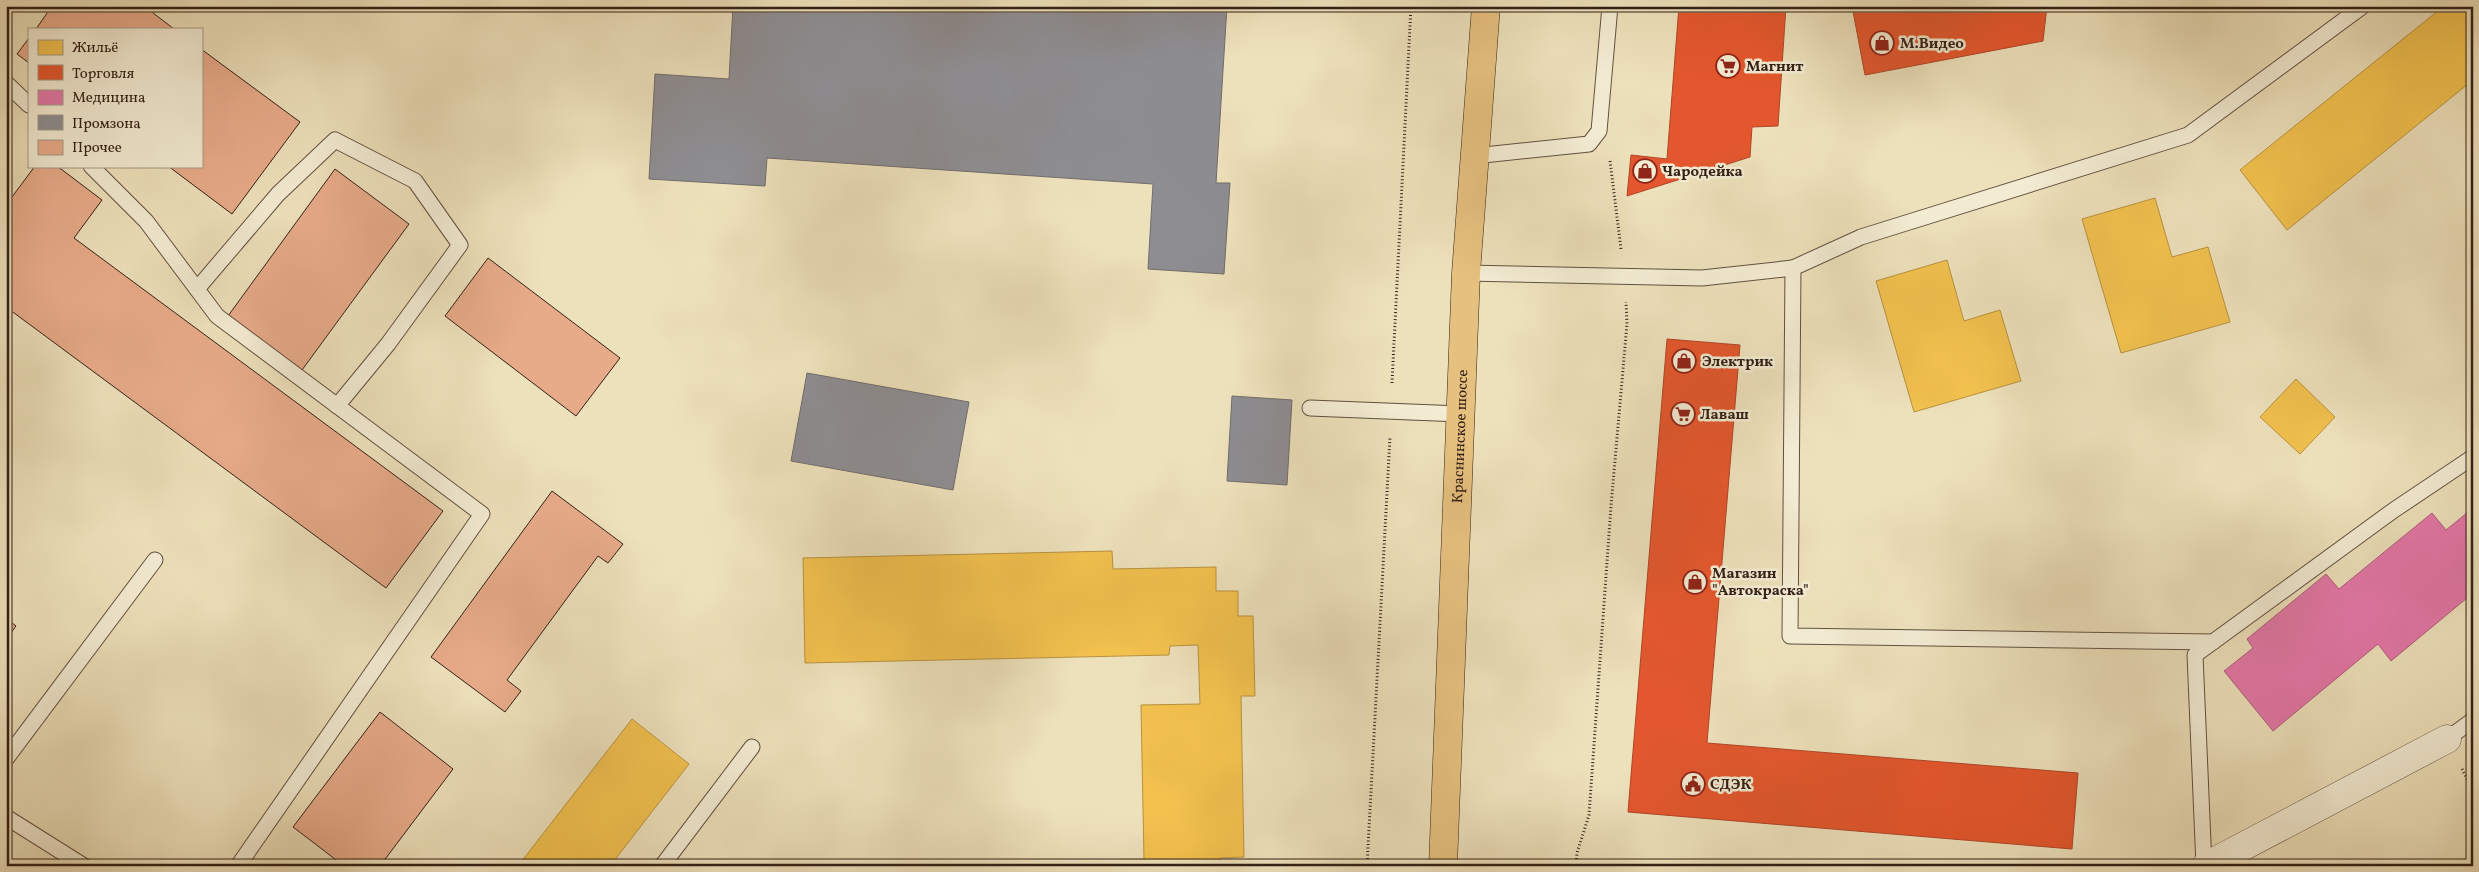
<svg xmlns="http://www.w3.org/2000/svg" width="2479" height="872" font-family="Vollkorn,serif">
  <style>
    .homes { fill: #f2c14e; stroke: #b9913e }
    .shops { fill: #e4572e; stroke: #af4627 }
    .health { fill: #e377a8; stroke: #ae5d7c }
    .industry { fill: #8d8d92; stroke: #726c6d }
    .building { fill: #e8ab8a; stroke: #332017 }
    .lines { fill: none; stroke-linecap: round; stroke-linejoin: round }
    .service-casing { stroke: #625040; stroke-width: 17 }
    .minor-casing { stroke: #625040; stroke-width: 29 }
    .primary-casing { stroke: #332017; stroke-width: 29 }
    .path { stroke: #332017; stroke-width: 3; stroke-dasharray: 1 2.5; stroke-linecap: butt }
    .service { stroke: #f3ecd3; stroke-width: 15 }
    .minor { stroke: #f3ecd3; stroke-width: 28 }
    .primary { stroke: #e6c07e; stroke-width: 28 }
    .labels { text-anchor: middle; stroke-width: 5; stroke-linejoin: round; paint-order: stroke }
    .poi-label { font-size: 15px; font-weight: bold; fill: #332017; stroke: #f3ecd3; text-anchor: start }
    .street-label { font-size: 15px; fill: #332017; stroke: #f3ecd3 }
  </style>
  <rect width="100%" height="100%" fill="#ede1bb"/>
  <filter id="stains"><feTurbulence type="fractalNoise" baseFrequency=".004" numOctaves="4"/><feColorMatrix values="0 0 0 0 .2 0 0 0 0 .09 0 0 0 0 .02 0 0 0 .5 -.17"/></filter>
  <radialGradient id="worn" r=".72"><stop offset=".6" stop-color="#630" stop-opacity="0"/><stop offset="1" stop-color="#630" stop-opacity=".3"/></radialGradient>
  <g class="homes">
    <polygon points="2444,6 2473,6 2473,80 2287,230 2240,170"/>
    <polygon points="2155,198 2172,257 2208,247 2230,322 2121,353 2082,219"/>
    <polygon points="1947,260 1964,321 2000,310 2021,381 1914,412 1876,281"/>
    <polygon points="2296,379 2335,417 2300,454 2260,417"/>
    <polygon points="1112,551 1113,569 1216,567 1216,591 1238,591 1238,616 1253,616 1255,696 1241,696 1244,857 1220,858 1220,866 1120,866 1120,860 1144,860 1141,705 1200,704 1198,645 1170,646 1169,655 805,663 803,558"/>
    <polygon points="632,719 689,764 610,866 518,866"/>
  </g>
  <g class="shops">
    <polygon points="1679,6 1786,6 1778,126 1752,127 1750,157 1627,196 1631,155 1667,159"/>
    <polygon points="1852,6 2047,6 2043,41 1865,75"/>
    <polygon points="1667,339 1740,345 1707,743 2078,773 2072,849 1628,812"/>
  </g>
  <polygon class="health" points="2473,508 2473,593 2391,661 2378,644 2273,731 2224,671 2253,648 2247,639 2326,574 2339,589 2432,513 2446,530"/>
  <g class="industry">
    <polygon points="733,6 1227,6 1216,183 1230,183 1224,274 1148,269 1153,184 767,158 765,186 649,179 655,74 729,79"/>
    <polygon points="807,373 969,402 953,490 791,461"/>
    <polygon points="1232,396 1292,400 1287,485 1227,481"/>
  </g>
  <g class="building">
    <polygon points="52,6 144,6 174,29 36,29"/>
    <polygon points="29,38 29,63 17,54"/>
    <polygon points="201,49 300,122 232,214 168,166 201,166"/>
    <polygon points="35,166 57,166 102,200 74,238 443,511 386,588 6,307 6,205"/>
    <polygon points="335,169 409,224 302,370 228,316"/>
    <polygon points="488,258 620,358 576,416 445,316"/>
    <polygon points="552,491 623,544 608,563 598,556 507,680 521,691 505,712 431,657"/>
    <polygon points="6,618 16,626 6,640"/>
    <polygon points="380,712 453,769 380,866 344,866 293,827"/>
  </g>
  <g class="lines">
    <g class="service-casing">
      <g id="service">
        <polyline points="6,83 29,105"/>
        <polyline points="1474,156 1589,144 1599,131 1610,6"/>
        <polyline points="91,166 146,221 217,316 482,514 238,866"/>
        <polyline points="1793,268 1861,237 2188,135 2363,6"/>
        <polyline points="1466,273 1702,278 1793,268 1790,636 2213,642"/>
        <polyline points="197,289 278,194 335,140 415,181 460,245 388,344 337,406"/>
        <polyline points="1310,408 1461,414"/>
        <polyline points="2447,739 2473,720"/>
        <polyline points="6,759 155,560"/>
        <polyline points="6,817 84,866"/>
        <polyline points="662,866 752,747"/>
        <polyline points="2204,866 2195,655 2394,510 2473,457"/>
      </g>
    </g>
    <g class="minor-casing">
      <polyline id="minor" points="2206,866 2447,739"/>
    </g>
    <g class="primary-casing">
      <g id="primary">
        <path id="s1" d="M1443,866L1466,273L1486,6"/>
      </g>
    </g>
    <g class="path">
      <polyline points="1610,161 1621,249"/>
      <polyline points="1392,383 1411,6"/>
      <polyline points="2462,769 2473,790"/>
      <polyline points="1367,866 1390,437"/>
      <polyline points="1576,866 1577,853 1589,815 1611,506 1627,324 1626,302"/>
    </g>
    <use href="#service" class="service"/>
    <use href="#minor" class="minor"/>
    <use href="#primary" class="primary"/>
  </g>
  <defs>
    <g id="shop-ring" transform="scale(1.25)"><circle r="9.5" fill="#f3ecd3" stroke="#8f2418" stroke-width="1.5"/><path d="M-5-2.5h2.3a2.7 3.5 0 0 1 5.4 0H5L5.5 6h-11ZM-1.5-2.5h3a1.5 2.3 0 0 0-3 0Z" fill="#8f2418"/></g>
    <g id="supermarket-ring" transform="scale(1.25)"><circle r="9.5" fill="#f3ecd3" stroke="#8f2418" stroke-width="1.5"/><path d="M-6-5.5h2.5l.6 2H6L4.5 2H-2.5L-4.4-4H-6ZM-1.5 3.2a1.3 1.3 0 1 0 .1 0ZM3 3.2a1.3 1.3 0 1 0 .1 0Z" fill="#8f2418"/></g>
    <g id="civic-ring" transform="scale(1.25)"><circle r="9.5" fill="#f3ecd3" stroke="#8f2418" stroke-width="1.5"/><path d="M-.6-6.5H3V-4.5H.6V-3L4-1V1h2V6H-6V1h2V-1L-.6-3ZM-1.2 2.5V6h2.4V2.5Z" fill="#8f2418"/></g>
  </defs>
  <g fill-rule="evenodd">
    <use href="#shop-ring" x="1882" y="43"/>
    <use href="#supermarket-ring" x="1728" y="66"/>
    <use href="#shop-ring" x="1645" y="171"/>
    <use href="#shop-ring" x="1684" y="361"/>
    <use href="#supermarket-ring" x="1683" y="414"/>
    <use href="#shop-ring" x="1695" y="582"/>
    <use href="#civic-ring" x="1693" y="784"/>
  </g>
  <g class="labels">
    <g class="poi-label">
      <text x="1900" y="48">М.Видео</text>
      <text x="1746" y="71">Магнит</text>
      <text x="1662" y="176">Чародейка</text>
      <text x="1702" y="366">Электрик</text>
      <text x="1700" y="419">Лаваш</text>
      <text x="1712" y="578">Магазин<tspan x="1712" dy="17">"Автокраска"</tspan></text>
      <text x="1710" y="789">СДЭК</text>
    </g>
    <g class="street-label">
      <text dy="5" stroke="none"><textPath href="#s1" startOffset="430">Краснинское шоссе</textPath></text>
    </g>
  </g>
  <rect width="2479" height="872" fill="none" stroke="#ede1bb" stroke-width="25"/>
  <rect x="8" y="8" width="2464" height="857" fill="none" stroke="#332017" stroke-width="2.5"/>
  <rect x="12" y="12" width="2454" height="847" fill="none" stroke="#332017"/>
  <rect x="28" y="28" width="175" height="140" fill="#f3ecd3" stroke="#a69a88"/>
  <rect x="38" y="40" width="25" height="15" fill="#f2c14e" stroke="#a69a88"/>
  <text x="72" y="52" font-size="15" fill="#332017">Жильё</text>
  <rect x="38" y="65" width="25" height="15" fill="#e4572e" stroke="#a69a88"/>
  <text x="72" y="78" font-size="15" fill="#332017">Торговля</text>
  <rect x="38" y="90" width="25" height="15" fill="#e377a8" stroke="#a69a88"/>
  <text x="72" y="102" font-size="15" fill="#332017">Медицина</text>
  <rect x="38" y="115" width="25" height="15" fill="#8d8d92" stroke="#a69a88"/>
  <text x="72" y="128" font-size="15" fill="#332017">Промзона</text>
  <rect x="38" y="140" width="25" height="15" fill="#e8ab8a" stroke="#a69a88"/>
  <text x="72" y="152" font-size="15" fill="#332017">Прочее</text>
  <rect width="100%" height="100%" filter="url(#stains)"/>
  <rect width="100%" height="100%" fill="url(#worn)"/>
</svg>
